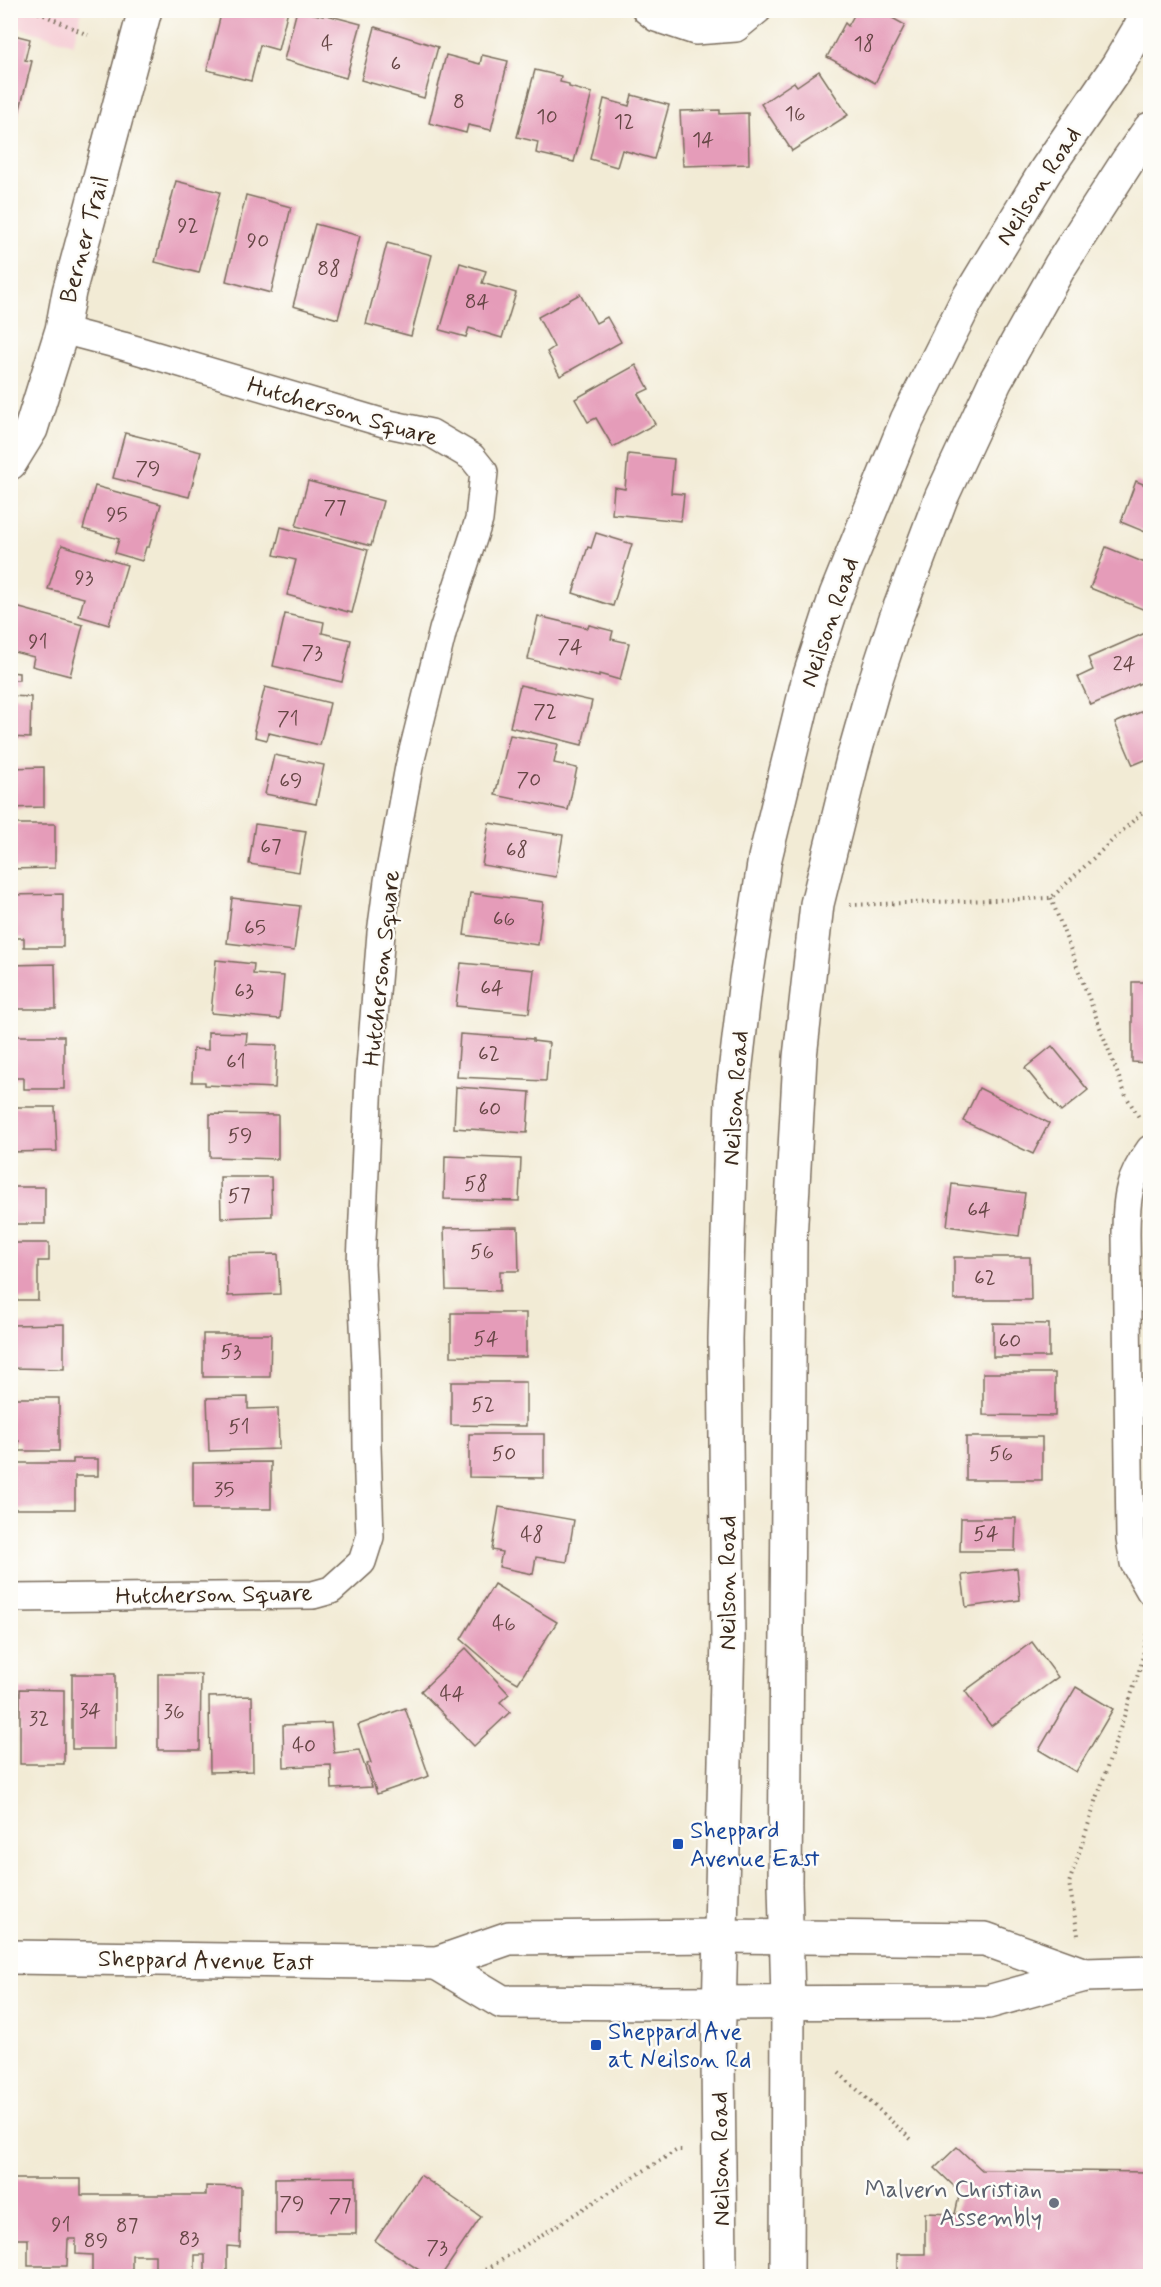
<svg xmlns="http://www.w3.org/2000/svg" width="1161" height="2287" font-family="Mynerve,sans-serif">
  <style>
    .built { fill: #f6cfd7 }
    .building { fill: #e59cb9 }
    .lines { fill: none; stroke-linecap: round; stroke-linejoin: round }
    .street-casing { stroke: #7b6e5e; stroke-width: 30 }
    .secondary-casing { stroke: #7b6e5e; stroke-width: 36 }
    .path { stroke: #7b6e5e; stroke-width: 4; stroke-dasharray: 1.5 4.5; stroke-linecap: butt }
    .street { stroke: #fff; stroke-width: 27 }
    .secondary { stroke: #fff; stroke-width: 33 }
    .transit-dot { fill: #1a4fb4; stroke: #fdfcf7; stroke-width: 2 }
    .worship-dot { fill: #6b7280; stroke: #fdfcf7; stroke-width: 2 }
    .labels { text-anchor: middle; stroke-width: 5; stroke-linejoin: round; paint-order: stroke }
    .number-label { font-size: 21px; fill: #664645 }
    .street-label { font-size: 24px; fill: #3b2a1e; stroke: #fdfcf7 }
    .transit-label { font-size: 24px; fill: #164399; stroke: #fdfcf7; text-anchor: start }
    .worship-label { font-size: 24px; fill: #5b616d; stroke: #fdfcf7; text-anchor: end }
  </style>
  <rect width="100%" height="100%" fill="#fdfcf7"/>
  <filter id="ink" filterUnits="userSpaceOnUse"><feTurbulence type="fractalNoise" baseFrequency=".0167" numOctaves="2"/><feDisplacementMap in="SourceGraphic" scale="12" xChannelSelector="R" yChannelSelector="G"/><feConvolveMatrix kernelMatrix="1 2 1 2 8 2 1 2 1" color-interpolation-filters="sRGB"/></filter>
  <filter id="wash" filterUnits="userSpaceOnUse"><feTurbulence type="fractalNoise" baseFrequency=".008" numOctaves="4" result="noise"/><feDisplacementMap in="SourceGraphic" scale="24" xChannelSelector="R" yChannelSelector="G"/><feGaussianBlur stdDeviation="1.35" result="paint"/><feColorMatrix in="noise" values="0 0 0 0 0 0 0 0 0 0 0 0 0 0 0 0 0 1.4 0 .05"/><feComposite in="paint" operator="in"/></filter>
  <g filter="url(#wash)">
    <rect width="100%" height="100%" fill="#f2ebd5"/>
    <polygon class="built" points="10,11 11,10 82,11 73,44 11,25"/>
    <g id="blocks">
      <g class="building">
        <polygon points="222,10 288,10 278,50 260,45 251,81 207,70"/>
        <polygon points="297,10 323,16 323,14 361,24 346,78 284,60"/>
        <polygon points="857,10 878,10 905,25 875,83 827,57 845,23 848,26"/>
        <polygon points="375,27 438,47 424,98 361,80"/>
        <polygon points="10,34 30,39 25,60 32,61 16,125 10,124"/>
        <polygon points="446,55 480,64 482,55 508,61 491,130 468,125 466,133 429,123"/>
        <polygon points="535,70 561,76 560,82 569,84 569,87 592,93 574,162 536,153 538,142 517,137"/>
        <polygon points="819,71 848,115 792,151 761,104 794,82 797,86"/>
        <polygon points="632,95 669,105 654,159 622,150 617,167 590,159 604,99 629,106"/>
        <polygon points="720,110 720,114 748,113 749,164 683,166 680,111"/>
        <polygon points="10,149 17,151 11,173 10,173"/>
        <polygon points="176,181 220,192 199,273 155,262"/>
        <polygon points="246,195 291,207 271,293 226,281"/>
        <polygon points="315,224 360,236 338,319 293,306"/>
        <polygon points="387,243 432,255 411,336 366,324"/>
        <polygon points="460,263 486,271 482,283 516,293 502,338 469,328 466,337 440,330"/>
        <polygon points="580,294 596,323 607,317 621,342 560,376 547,352 554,347 538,317"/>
        <polygon points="636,365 649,389 638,394 655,424 613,447 596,418 588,422 575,399"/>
        <polygon points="125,433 201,452 189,497 113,478"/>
        <polygon points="628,454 674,459 671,493 684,494 681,521 612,514 614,487 625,489"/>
        <polygon points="308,481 383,501 371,546 296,526"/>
        <polygon points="1136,481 1150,487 1150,534 1121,522"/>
        <polygon points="95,486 161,504 149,547 146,547 142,561 115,553 119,539 83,529"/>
        <polygon points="281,527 368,550 352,613 287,595 296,560 274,555"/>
        <polygon points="596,533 632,544 613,606 573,593 588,547 591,548"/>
        <polygon points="62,545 127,565 109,625 79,616 84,598 48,589"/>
        <polygon points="1106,547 1150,565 1150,612 1090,588"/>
        <polygon points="16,607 83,625 70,676 32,666 34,657 10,651 10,631"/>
        <polygon points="285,614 324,622 322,633 351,640 342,682 273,666"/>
        <polygon points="538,616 588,628 589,625 613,631 611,639 629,643 620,680 599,674 599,677 528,659"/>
        <polygon points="1150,631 1150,679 1091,705 1078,677 1093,670 1088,658"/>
        <polygon points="10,672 19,673 19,680 10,680"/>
        <polygon points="520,685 592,701 582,745 510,727"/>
        <polygon points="265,687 330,703 320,745 269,733 267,740 255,737 256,731 254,730"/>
        <polygon points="10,696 31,697 30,738 10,737"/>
        <polygon points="1150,708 1150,758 1133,765 1115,723"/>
        <polygon points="510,735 558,744 554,763 577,768 568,810 495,795"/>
        <polygon points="274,755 324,765 316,804 265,794"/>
        <polygon points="44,767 44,807 10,808 10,768"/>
        <polygon points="489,823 563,835 556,877 482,865"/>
        <polygon points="10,824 55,824 55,868 10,869"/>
        <polygon points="255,824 306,831 299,872 249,864"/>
        <polygon points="470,893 543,902 538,945 464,935"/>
        <polygon points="63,894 63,947 24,947 24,938 10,938 10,895"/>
        <polygon points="232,898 300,906 294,951 227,943"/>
        <polygon points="216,960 254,964 253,974 284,976 280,1019 211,1013"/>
        <polygon points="461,963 534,970 529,1013 456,1006"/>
        <polygon points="55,964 56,1009 10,1009 10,965"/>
        <polygon points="1132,982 1150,982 1150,1063 1132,1062"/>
        <polygon points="208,1032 247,1033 246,1044 277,1045 275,1088 205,1085 205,1082 192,1082 193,1049 208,1050"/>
        <polygon points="460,1034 533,1039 533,1041 549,1043 546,1081 457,1077"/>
        <polygon points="10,1036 64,1036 64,1089 24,1089 24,1078 10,1078"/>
        <polygon points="1052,1046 1088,1090 1061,1112 1025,1068"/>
        <polygon points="456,1087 530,1092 527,1133 454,1128"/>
        <polygon points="979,1088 1049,1123 1033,1154 963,1121"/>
        <polygon points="10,1107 55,1107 57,1151 10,1152"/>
        <polygon points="210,1114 278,1115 278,1159 210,1157"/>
        <polygon points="445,1156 521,1159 519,1201 444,1199"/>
        <polygon points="220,1177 271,1177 272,1216 221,1218"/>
        <polygon points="952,1184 1025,1193 1019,1236 947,1226"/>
        <rect x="10" y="1187" width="35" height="37"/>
        <polygon points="518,1227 519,1271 500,1271 500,1291 446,1290 444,1228"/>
        <polygon points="10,1243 49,1243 49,1261 38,1261 38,1300 10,1300"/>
        <polygon points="278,1254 280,1294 228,1296 227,1255"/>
        <polygon points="954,1257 1030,1257 1031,1300 954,1300"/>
        <polygon points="451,1313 526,1313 526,1357 451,1356"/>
        <polygon points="993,1323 1049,1324 1049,1357 993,1357"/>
        <polygon points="64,1324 64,1369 10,1368 10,1325"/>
        <polygon points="203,1334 271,1334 270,1377 203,1377"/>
        <polygon points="983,1373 1055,1373 1055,1416 983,1415"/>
        <polygon points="451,1382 526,1382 526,1426 451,1425"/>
        <polygon points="248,1397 248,1409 278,1408 279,1449 209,1451 207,1398"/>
        <polygon points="10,1398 59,1398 59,1451 19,1451 19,1441 10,1441"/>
        <polygon points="469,1434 544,1434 544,1478 469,1477"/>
        <rect x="966" y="1437" width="76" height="43"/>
        <polygon points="73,1459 98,1459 98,1476 75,1476 75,1509 10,1509 10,1463 73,1463"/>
        <polygon points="271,1462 271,1509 193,1509 193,1463"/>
        <polygon points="499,1507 574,1520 567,1562 536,1557 533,1574 499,1567 502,1552 492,1550"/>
        <polygon points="961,1518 1016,1518 1015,1551 960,1551"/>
        <polygon points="1017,1568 1020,1600 966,1607 962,1575"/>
        <polygon points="494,1584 557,1622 518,1683 499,1672 461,1639"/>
        <polygon points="1032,1642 1058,1677 991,1726 965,1691"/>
        <polygon points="466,1648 509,1694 500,1702 510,1712 474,1746 421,1691"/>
        <rect x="72" y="1674" width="43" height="75"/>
        <polygon points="158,1674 201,1674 200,1750 158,1750"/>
        <polygon points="1076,1687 1113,1709 1076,1772 1039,1750"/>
        <polygon points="20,1689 64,1690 64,1764 20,1764"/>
        <polygon points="252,1696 253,1771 210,1772 209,1697"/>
        <polygon points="405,1708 429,1776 377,1794 367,1764 371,1763 358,1725"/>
        <polygon points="331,1723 334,1753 359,1750 372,1787 332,1789 331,1765 284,1767 283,1725"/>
        <polygon points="957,2147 982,2170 1150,2172 1150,2276 897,2276 897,2254 925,2254 925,2213 955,2214 960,2192 935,2168"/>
        <polygon points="420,2175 481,2217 441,2276 428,2276 375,2241"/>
        <polygon points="356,2177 356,2234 275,2234 275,2178"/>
        <polygon points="13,2179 81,2179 81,2195 206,2195 206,2186 241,2187 240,2247 227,2246 227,2274 205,2273 205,2255 195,2255 195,2276 155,2276 155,2255 132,2255 132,2276 92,2276 92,2255 76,2254 76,2239 68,2239 67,2266 28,2266 28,2239 13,2239"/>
      </g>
    </g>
  </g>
  <g filter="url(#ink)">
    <use href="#blocks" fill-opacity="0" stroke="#7b6e5e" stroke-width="1.5"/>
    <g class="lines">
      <g class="street-casing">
        <g id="street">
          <polyline points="646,10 656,18 695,31 736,28 758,10"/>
          <path d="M1150,1149C1128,1179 1126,1198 1126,1235L1130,1539L1134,1563L1150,1591"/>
          <polyline points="10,1598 313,1595 331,1590 362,1562 370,1537 367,1447 366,1365 361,1264 369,1078 381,933 388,881 409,767 443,630 479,520 484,472 472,457 431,433 384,423 123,346 62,330"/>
        </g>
      </g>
      <g class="secondary-casing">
        <g id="secondary">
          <polyline points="10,463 31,429 62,330 69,292 145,10"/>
          <polyline points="10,1957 437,1963 509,1938 720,1936 985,1939 1085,1975"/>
          <polyline points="437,1963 502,2002 667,2003 988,2002 1085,1975 1150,1973"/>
          <polyline points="720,2276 718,2057 728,1636 725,1339 732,1098 746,979 765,858 808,681 836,595 907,420 966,302 1046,170 1118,65 1150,11"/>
          <polyline points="787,2276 788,2001 785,1884 790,1240 800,1057 817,904 853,759 874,685 896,618 941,498 995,382 1060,266 1127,162 1150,129"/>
        </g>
      </g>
      <g class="path">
        <polyline points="33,10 88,35"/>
        <polyline points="1051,898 1126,1096 1140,1119"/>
        <polyline points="850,905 1051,898 1150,805"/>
        <polyline points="1078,1935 1069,1883 1141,1665 1150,1622"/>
        <polyline points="839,2073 913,2141"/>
        <polyline points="476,2276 677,2150 685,2150"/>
      </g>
      <use href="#street" class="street"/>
      <use href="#secondary" class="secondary"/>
    </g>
  </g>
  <g class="transit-dot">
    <rect x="672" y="1838" width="12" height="12" rx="3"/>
    <rect x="590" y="2039" width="12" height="12" rx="3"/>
  </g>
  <circle class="worship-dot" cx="1054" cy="2203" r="6"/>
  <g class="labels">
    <g class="number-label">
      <text x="327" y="50">4</text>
      <text x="864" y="50">18</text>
      <text x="396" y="70">6</text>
      <text x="459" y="108">8</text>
      <text x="795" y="120">16</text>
      <text x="547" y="123">10</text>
      <text x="624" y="128">12</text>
      <text x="703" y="146">14</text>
      <text x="188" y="232">92</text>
      <text x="258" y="247">90</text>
      <text x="329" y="275">88</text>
      <text x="477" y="308">84</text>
      <text x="148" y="475">79</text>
      <text x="335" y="514">77</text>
      <text x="117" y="521">95</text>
      <text x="84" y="584">93</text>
      <text x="38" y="648">91</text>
      <text x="570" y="653">74</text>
      <text x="312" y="659">73</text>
      <text x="1124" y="670">24</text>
      <text x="545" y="718">72</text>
      <text x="288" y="725">71</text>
      <text x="529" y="786">70</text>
      <text x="291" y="787">69</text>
      <text x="271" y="853">67</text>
      <text x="517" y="856">68</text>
      <text x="504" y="925">66</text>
      <text x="255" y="934">65</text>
      <text x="492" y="994">64</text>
      <text x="244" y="997">63</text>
      <text x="489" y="1060">62</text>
      <text x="236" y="1068">61</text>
      <text x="490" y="1115">60</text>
      <text x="240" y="1142">59</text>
      <text x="476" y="1190">58</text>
      <text x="239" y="1202">57</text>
      <text x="979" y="1216">64</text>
      <text x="482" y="1258">56</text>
      <text x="985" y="1284">62</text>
      <text x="486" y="1345">54</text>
      <text x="1010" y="1347">60</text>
      <text x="231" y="1358">53</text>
      <text x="483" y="1411">52</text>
      <text x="239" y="1433">51</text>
      <text x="504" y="1460">50</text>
      <text x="1001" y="1460">56</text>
      <text x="224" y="1496">35</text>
      <text x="986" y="1540">54</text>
      <text x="532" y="1541">48</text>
      <text x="504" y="1630">46</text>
      <text x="452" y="1700">44</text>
      <text x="90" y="1717">34</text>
      <text x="174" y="1718">36</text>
      <text x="39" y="1725">32</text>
      <text x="304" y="1752">40</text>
      <text x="292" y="2210">79</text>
      <text x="340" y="2212">77</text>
      <text x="61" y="2231">91</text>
      <text x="127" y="2232">87</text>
      <text x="189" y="2245">83</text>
      <text x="96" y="2247">89</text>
      <text x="437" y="2254">73</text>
    </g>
    <g class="street-label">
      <text transform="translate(1038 186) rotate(-57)" y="8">Neilson Road</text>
      <text transform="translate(84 239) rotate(-75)" y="8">Berner Trail</text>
      <text transform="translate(343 411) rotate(16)" y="8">Hutcherson Square</text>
      <text transform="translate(829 622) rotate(-71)" y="8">Neilson Road</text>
      <text transform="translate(381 968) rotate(-84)" y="8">Hutcherson Square</text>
      <text transform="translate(735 1098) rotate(-86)" y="8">Neilson Road</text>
      <text transform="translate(727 1583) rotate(-90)" y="8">Neilson Road</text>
      <text transform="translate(214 1594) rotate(-1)" y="8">Hutcherson Square</text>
      <text transform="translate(206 1960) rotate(1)" y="8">Sheppard Avenue East</text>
      <text transform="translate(720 2159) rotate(-91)" y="8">Neilson Road</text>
    </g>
    <g class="transit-label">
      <text x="690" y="1838">Sheppard<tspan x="690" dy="28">Avenue East</tspan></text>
      <text x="608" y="2039">Sheppard Ave<tspan x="608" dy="28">at Neilson Rd</tspan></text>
    </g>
    <g class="worship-label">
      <text x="1042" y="2197">Malvern Christian<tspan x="1042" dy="28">Assembly</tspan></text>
    </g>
  </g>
  <rect width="1161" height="2287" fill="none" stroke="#fdfcf7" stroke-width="36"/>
</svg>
